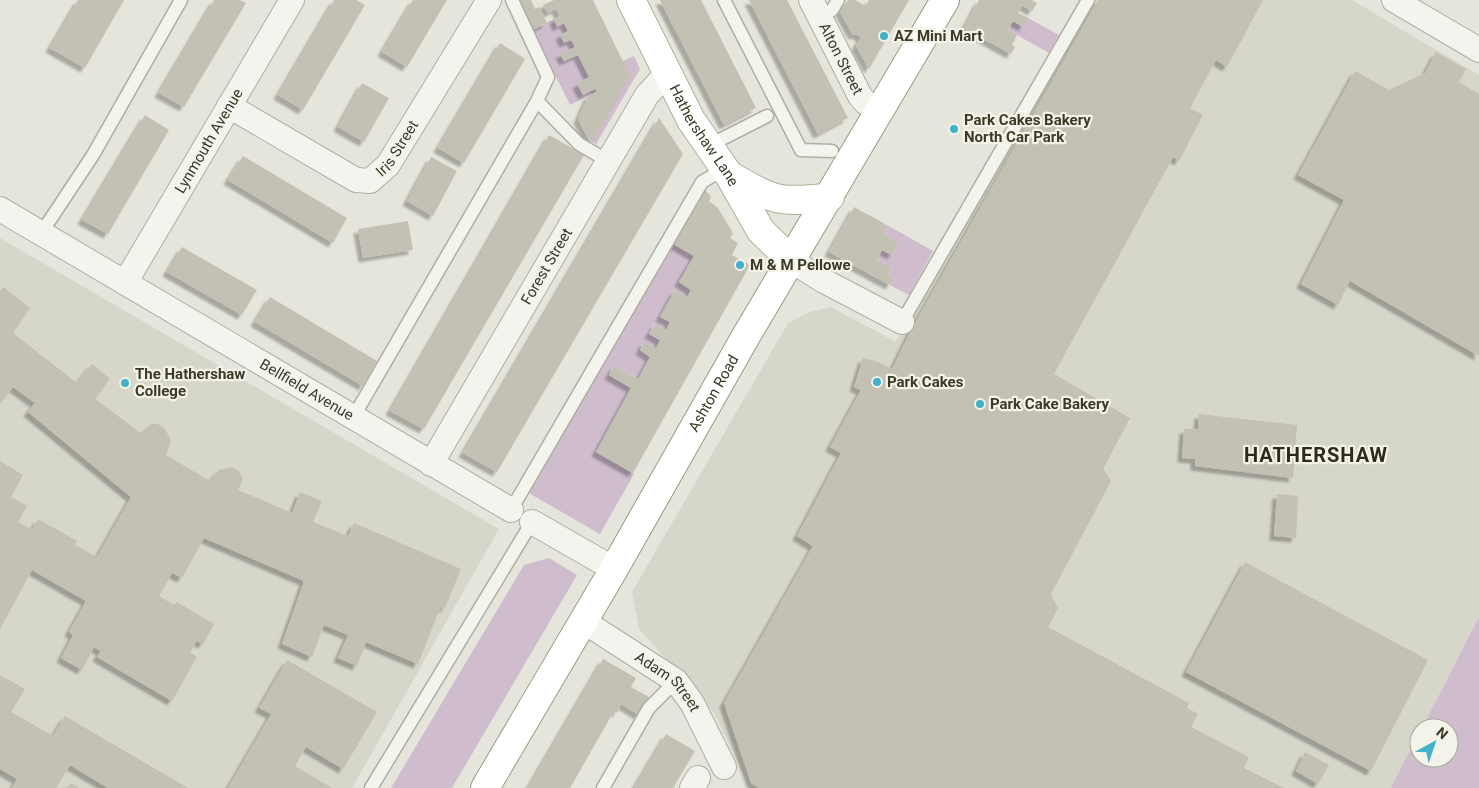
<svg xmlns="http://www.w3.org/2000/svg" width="1479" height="788" font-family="Roboto,sans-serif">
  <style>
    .built { fill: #d7d6ca }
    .green { fill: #cfbdce }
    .building { fill: #c2c1b3; filter: url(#shadow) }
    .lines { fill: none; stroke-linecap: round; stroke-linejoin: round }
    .lane-casing { stroke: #afaea1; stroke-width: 15 }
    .street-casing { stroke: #afaea1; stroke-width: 26 }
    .primary-casing { stroke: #b1af9b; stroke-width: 30 }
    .highway-casing { stroke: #9c9a83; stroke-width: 30 }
    .lane { stroke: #f4f4ee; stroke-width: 12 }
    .street { stroke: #f4f4ee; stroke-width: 24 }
    .primary { stroke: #fff; stroke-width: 28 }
    .highway { stroke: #fff; stroke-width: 28 }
    .poi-dot { fill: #41b2ca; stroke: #f3f3ea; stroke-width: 2 }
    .labels { text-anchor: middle; stroke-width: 4.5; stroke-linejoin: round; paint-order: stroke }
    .poi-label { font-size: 15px; font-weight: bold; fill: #3b3a26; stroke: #f3f3ea; text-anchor: start }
    .street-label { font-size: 15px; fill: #3b3a26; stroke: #f3f3ea }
    .district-label { font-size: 20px; font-weight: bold; letter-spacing: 1px; fill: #2c2b18; stroke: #f3f3ea }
  </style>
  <defs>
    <filter id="shadow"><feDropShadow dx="-4.5" dy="4.5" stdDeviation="1" flood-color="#0004"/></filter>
  </defs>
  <rect width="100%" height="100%" fill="#e5e5db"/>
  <g class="built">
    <polygon points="1094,0 1352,0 1479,75 1479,617 1422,728 1419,728 1419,733 1391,788 750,788 714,713 639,629 632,592 788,323 810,312 831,307 896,342"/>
    <polygon points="0,238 499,529 352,788 0,788"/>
  </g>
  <g class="green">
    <polygon points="1028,18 1059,35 1049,53 1008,30 1013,21 1023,27"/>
    <polygon points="554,19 557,26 564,23 568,31 560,35 571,40 575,47 561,54 564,61 578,55 589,77 577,84 595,89 597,92 570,105 533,30"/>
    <polygon points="634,56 640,69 596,144 592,142 623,61"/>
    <polygon points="887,225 933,251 909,295 890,285 894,279 888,276 892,268 877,260 882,250 892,255 898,242 883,233"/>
    <polygon points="670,242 694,256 679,282 691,290 687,297 675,290 660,316 670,322 666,330 654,324 649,334 660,340 656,348 644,342 640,350 650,357 638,379 614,366 609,375 631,388 596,452 634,474 600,534 527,492"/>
    <polygon points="549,558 577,575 452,788 391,788 524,565"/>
    <polygon points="1479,617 1479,788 1391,788 1419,733 1419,758 1449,758 1449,728 1422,728"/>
  </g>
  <g class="building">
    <polygon points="78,0 124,0 85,68 50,48"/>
    <polygon points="214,0 240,0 246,3 184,107 159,93"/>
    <polygon points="334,0 356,0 365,5 303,110 278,95"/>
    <polygon points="413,0 447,0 407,67 382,52"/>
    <polygon points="519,0 531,0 535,9 539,7 547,23 533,30"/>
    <polygon points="554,0 593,0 630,76 592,142 589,140 578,119 588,96 597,92 595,89 583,95 577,84 589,77 578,55 564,61 560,54 575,47 571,40 564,43 560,35 568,31 564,23 557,27 554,19 560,16 556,9 548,13 543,5"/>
    <polygon points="660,0 701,0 756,108 724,125"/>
    <polygon points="749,0 787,0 848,118 818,134"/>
    <polygon points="848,0 855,0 866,6 869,0 909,0 869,69 856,46 861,37 855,34 853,35 840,12"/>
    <polygon points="979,0 1032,0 1037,3 1032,11 1022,5 1018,13 1028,18 1023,27 1013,21 1008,30 1017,35 1012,45 1015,47 1011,54 964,28"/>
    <polygon points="1098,0 1263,0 1227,67 1216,60 1190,108 1203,115 1179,161 1173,157 1054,374 1130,418 1103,469 1111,481 1051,594 1058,608 1048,627 1189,703 1187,708 1198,714 1191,727 1249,757 1244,768 1284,788 759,788 751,783 724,703 813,546 797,536 841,453 830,447 861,390 854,387 863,358 876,361 892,369 912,328"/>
    <polygon points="500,43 525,59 464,163 438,148"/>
    <polygon points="1436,52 1466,69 1459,82 1479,94 1479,356 1350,281 1338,305 1301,284 1344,200 1298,175 1355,71 1389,90 1425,73"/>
    <polygon points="362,83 389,98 364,142 338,127"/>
    <polygon points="145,115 169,130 108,234 82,220"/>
    <polygon points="659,118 683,154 497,472 463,453"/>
    <polygon points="549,135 584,155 424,429 390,411"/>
    <polygon points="243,156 347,218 333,243 228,180"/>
    <polygon points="431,157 457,171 433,216 407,201"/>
    <polygon points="703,187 711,197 709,201 718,208 733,233 730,238 738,243 732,255 750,265 633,473 596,452 631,388 609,375 614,366 638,379 650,357 640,350 644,342 656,348 660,340 649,334 655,324 666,330 670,322 660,317 675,290 687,297 691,290 679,282 694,256 670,242"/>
    <polygon points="854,207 887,225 883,233 898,242 892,255 882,250 877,260 892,268 888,276 894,278 890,285 829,252"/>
    <polygon points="408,221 413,250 363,258 358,229"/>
    <polygon points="182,247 257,290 242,315 167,272"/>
    <polygon points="3,287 30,308 13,333 77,383 92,364 110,379 95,399 141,433 151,424 158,424 165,429 171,440 166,455 210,481 219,470 232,467 239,471 243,479 238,490 292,513 300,492 322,501 313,522 348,536 354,523 461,569 445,608 441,606 418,664 366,642 357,666 338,658 348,635 324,625 312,657 282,644 304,581 204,538 182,578 172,573 159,596 174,605 177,602 214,624 203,644 197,641 190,652 197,657 172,701 97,657 101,651 94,647 82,670 61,658 73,635 69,632 86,601 32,570 0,629 0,461 23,475 11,497 27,506 18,522 32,530 38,519 77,541 75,545 97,557 131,497 28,412 35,403 13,387 0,403 0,291"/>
    <polygon points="270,297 377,361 363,386 255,322"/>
    <polygon points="1199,414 1297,425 1293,478 1195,466 1195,459 1182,458 1184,429 1198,429"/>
    <polygon points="1277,494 1298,496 1296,538 1274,536"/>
    <polygon points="1245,562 1428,660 1371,771 1186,672"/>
    <polygon points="603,659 636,678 631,687 649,697 639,715 621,704 617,713 614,711 570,788 528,788"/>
    <polygon points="287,660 377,712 343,769 306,747 295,766 332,788 228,788 271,714 259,708"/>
    <polygon points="0,675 25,689 11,712 53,736 65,716 188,788 108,788 70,765 56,788 12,788 17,779 0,769"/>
    <polygon points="666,734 695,751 673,788 634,788"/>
    <polygon points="1305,752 1329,765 1318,784 1296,771"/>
    <polygon points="71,783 79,788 67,788"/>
  </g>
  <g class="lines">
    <g class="lane-casing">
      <g id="lane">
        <polyline points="724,0 801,150 832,151"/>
        <polyline points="820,17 832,10 838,0"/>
        <polyline points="537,101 579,144 608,161"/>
        <polyline points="708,146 767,116"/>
        <polyline points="42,232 93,155 181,0"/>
        <polyline points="902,322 1088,0"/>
        <polyline points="354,416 537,101 548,77 512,0"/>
        <polyline points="511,510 702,182 724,169"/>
        <polyline points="371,788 532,522"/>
        <polyline points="603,788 649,708 676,681"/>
      </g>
    </g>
    <g class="street-casing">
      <g id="street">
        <path id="s1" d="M811,0L860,96L865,102L880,111"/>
        <polyline points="1394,0 1479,50"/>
        <path id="s2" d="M229,106L356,180L370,181L388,165L489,0"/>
        <path id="s3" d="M0,209L511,510"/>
        <polyline points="792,261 824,281 902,322"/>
        <path id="s4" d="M125,283L292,0"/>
        <path id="s5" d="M431,464L647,95L658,83L669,77"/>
        <polyline points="532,522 614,569"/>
        <path id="s6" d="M583,621L676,681L692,703L724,767"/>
        <polyline points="692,788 698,778"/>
      </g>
    </g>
    <g class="primary-casing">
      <g id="primary">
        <path id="s7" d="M631,0L691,120L729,175L761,231L792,261"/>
        <path d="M729,175C773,200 778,204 830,197"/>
      </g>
    </g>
    <g class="highway-casing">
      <g id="highway">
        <path id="s8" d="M485,788L614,569L746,336L945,0"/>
      </g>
    </g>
    <use href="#lane" class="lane"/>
    <use href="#street" class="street"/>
    <use href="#primary" class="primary"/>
    <use href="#highway" class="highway"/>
  </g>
  <g class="poi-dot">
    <circle cx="884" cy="36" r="5"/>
    <circle cx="954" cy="129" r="5"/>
    <circle cx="740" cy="265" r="5"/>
    <circle cx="877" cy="382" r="5"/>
    <circle cx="125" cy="383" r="5"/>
    <circle cx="980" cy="404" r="5"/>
  </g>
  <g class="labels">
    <g class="poi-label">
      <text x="894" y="41">AZ Mini Mart</text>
      <text x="964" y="125">Park Cakes Bakery<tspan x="964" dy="17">North Car Park</tspan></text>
      <text x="750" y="270">M &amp; M Pellowe</text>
      <text x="135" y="379">The Hathershaw<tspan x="135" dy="17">College</tspan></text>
      <text x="887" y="387">Park Cakes</text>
      <text x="990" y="409">Park Cake Bakery</text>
    </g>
    <g class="street-label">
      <text dy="5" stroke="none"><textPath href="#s1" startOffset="66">Alton Street</textPath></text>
      <text dy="5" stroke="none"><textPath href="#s7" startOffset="154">Hathershaw Lane</textPath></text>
      <text dy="5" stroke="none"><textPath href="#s4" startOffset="165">Lynmouth Avenue</textPath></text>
      <text dy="5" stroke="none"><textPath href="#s2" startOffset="204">Iris Street</textPath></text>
      <text dy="5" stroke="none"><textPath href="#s5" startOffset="229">Forest Street</textPath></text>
      <text dy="5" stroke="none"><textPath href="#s3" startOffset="356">Bellfield Avenue</textPath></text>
      <text dy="5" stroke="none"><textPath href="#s8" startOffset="456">Ashton Road</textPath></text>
      <text dy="5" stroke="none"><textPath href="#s6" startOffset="105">Adam Street</textPath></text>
    </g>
    <g class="district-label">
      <text x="1316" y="462">HATHERSHAW</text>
    </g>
  </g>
  <g transform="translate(1434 743) rotate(40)"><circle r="24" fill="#f3f3ea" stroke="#a9a99c"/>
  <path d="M0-4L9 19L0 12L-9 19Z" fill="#41b2ca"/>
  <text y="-8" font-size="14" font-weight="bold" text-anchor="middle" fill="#3b3a26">N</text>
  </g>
</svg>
